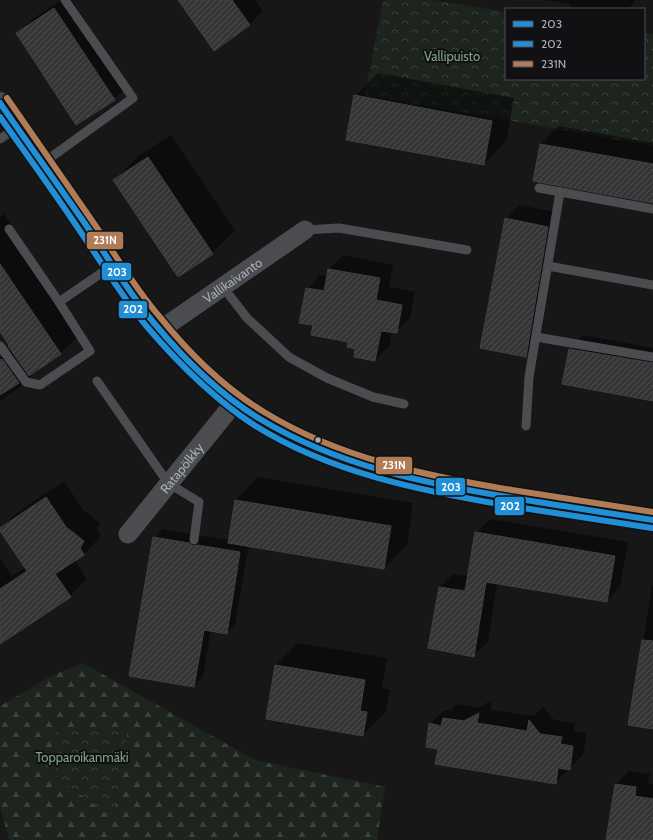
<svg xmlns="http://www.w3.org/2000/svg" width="653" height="840" font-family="Cabin,sans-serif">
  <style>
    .forest { fill: url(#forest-firs) }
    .park { fill: url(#park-crowns) }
    .shadow { fill: #0007 }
    .building { fill: url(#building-hatch); stroke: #3f4043 }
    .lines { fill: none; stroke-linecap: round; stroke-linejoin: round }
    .lane { stroke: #4b4c50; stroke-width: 9 }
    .street { stroke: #4b4c50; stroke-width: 19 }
    .secondary { stroke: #4a4a4e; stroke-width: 22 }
    .bus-1-casing { stroke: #111113; stroke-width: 9 }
    .bus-2-casing { stroke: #111113; stroke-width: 9 }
    .bus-3-casing { stroke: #111113; stroke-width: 9 }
    .bus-1 { stroke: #208fd6; stroke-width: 6 }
    .bus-2 { stroke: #208fd6; stroke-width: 6 }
    .bus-3 { stroke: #b07c57; stroke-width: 6 }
    .bus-dot { fill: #a8adb8; stroke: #111113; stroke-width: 1.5 }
    .labels { text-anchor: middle; stroke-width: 4; stroke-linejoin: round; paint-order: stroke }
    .park-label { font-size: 13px; fill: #7fa381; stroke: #111113 }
    .street-label { font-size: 13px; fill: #a8adb8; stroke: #111113 }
    .line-badge { stroke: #111113; stroke-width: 1.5 }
    .badge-label { font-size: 11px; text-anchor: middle; font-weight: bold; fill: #fff }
  </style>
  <defs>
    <pattern id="forest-firs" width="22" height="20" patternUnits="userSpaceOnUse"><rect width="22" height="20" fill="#1d241e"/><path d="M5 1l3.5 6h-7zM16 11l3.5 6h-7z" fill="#3b413d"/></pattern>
    <pattern id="park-crowns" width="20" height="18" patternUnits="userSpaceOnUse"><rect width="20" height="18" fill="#1d241e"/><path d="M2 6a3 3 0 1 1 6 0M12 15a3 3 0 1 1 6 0" fill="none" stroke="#3b413d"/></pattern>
    <pattern id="building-hatch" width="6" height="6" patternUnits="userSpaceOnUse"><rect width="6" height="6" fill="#353536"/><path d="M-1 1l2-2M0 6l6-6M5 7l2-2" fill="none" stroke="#4f5051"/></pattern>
  </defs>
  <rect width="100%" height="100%" fill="#171717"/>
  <polygon class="forest" points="83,663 255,760 385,787 377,840 9,840 0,806 0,706 53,675"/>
  <g class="park">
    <polygon points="383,0 432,0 506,12 506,79 644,79 644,32 653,34 653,146 365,95"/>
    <path d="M124,726L128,730L116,800L115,816L106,814L58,778L56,767L63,765C65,754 61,752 53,745V736L58,728L67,727L85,731Z"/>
  </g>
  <g class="shadow">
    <polygon points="61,0 72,0 128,86 114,99 17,33 31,20"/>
    <polygon points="179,0 255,0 263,11 249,25"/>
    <polygon points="546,0 635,0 634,3 628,9 570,9 571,4"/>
    <polygon points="378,73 514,98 506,141 484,164 355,96"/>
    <polygon points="559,126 653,143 653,202 534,180 541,144"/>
    <polygon points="171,135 235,230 212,253 115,180 137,157"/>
    <polygon points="519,205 561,213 540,342 526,355 506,219"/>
    <polygon points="4,214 83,331 61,353 32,373 33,374 19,388 0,401 0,358 11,350 10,345 0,331 0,217"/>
    <polygon points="343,255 393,265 389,287 415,292 410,318 396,332 392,331 389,346 375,360 356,348 349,341 314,325 307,289 320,275 328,276 329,269"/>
    <polygon points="583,335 653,348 653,400 570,349"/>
    <polygon points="258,477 413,503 407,545 384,568 249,545 235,624 226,633 211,630 203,677 194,686 154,538 163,529 198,535 202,537 207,536 229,540 236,500"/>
    <polygon points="64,481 83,510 100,523 97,530 101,536 84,554 75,560 87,579 70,596 0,636 0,558 12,576 26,567 0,529 18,512"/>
    <polygon points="490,519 628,542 620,587 606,601 497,583 488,642 474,655 440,587 453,574 469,576 476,533"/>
    <polygon points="652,586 653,586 653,728 630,724"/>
    <polygon points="298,643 387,658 382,688 390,690 386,712 363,735 276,665"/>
    <polygon points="492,700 491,710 534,716 543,707 554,720 575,723 574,731 587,733 583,755 555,783 439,748 430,724 444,710 451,711 457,704 478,708"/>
    <polygon points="629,771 650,774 648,783 653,784 653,840 607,840 616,784"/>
  </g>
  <g class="building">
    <polygon points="178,0 232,0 250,25 214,51"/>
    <polygon points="54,8 115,100 76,125 16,33"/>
    <polygon points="354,95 492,121 484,165 346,140"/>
    <polygon points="540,144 653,164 653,203 533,181"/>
    <polygon points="148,157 213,254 178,277 113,180"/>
    <polygon points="505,218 548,227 526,357 480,348"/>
    <polygon points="0,264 61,354 29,376 8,346 9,345 0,332"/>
    <polygon points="328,269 380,278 376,300 402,305 397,333 381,331 375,361 354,357 355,349 347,347 348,342 311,335 313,325 299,323 306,288 324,291"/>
    <polygon points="569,349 653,363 653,401 562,384"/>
    <polygon points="2,359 19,383 0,395 0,360"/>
    <polygon points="46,497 66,527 84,541 80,548 84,555 55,574 71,597 0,644 0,589 27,571 0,531 0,528"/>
    <polygon points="235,500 391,526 384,569 228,543"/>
    <polygon points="475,532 615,556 607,602 486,582 474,657 428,648 439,587 465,591"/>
    <polygon points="153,537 189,543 193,546 197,545 240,552 227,634 204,630 194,687 129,676"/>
    <polygon points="642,640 653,641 653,729 628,725"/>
    <polygon points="275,665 365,680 360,711 367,712 363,736 266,719"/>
    <polygon points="479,713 477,723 527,731 529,720 540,734 562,737 560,744 573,746 570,770 558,768 556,784 435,764 438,749 426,747 429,723 441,726 443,718 464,721"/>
    <polygon points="615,784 636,787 635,796 653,799 653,840 606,840"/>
  </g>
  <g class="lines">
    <g class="lane">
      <polyline points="0,139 18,127"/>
      <polyline points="43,163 133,98 65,0"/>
      <polyline points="539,188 653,209"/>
      <polyline points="9,229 59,302 113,265"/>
      <polyline points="305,230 339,228 467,250"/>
      <polyline points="548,266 653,285"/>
      <polyline points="223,287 247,318 289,357 327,378 373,397 404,404"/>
      <polyline points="536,337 653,357"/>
      <polyline points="0,346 26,382 40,385 90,351 59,302"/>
      <polyline points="97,381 168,483 199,502 194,540"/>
      <polyline points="526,426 529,377 560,192"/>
    </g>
    <g class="street">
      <path id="s1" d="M160,330L305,230"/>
      <path id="s2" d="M128,534L235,402"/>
    </g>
    <path class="secondary" d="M0,103C33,150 67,197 99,245C119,274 138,306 162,332C191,364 223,396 260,419C338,467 430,485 519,499C563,506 608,513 653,520"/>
    <g class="bus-1-casing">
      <path id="bus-1" d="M0,103C29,145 59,186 88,228C109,260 129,293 154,323C184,359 220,395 260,419C338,466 427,484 514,498C561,506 607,513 653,520"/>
    </g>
    <g class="bus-2-casing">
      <path id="bus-2" d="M0,117C28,156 56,195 82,234C104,266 123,299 148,328C179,364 214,399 254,425C330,473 422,491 510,506C557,513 605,521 652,528"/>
    </g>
    <g class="bus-3-casing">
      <path id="bus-3" d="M7,98C36,140 65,181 93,222C115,254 134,287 159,316C188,352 224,388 264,412C339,458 426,476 512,490C559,497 606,505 653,512"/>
    </g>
    <use href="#bus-1" class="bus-1"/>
    <use href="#bus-2" class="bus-2"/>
    <use href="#bus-3" class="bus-3"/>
  </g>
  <circle class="bus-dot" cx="318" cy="440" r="3.5"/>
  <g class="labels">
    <g class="park-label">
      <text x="452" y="61">Vallipuisto</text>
      <text x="82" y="762">Topparoikanmäki</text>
    </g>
    <g class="street-label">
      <text dy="5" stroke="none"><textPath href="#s1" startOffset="88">Vallikaivanto</textPath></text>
      <text dy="5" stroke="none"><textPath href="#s2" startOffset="85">Ratapölkky</textPath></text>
    </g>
  </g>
  <g class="line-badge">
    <rect x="86" y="231" width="38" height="19" rx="4" fill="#b07c57"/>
    <rect x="101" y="262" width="31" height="19" rx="4" fill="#208fd6"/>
    <rect x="118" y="300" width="30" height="19" rx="4" fill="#208fd6"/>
    <rect x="375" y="456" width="38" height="19" rx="4" fill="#b07c57"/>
    <rect x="435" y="477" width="31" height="19" rx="4" fill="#208fd6"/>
    <rect x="494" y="496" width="31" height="20" rx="4" fill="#208fd6"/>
  </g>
  <g class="badge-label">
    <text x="105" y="244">231N</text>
    <text x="117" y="276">203</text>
    <text x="133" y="313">202</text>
    <text x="394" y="469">231N</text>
    <text x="451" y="491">203</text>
    <text x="510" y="510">202</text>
  </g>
  <rect x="505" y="8" width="140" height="72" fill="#111113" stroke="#4d4f55"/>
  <rect x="513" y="21" width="20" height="6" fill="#208fd6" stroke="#4d4f55"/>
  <text x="541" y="28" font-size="12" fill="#a8adb8">203</text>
  <rect x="513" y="41" width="20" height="6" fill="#208fd6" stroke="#4d4f55"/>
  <text x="541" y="48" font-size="12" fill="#a8adb8">202</text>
  <rect x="513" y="61" width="20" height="6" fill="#b07c57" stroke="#4d4f55"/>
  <text x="541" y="68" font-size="12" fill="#a8adb8">231N</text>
</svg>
